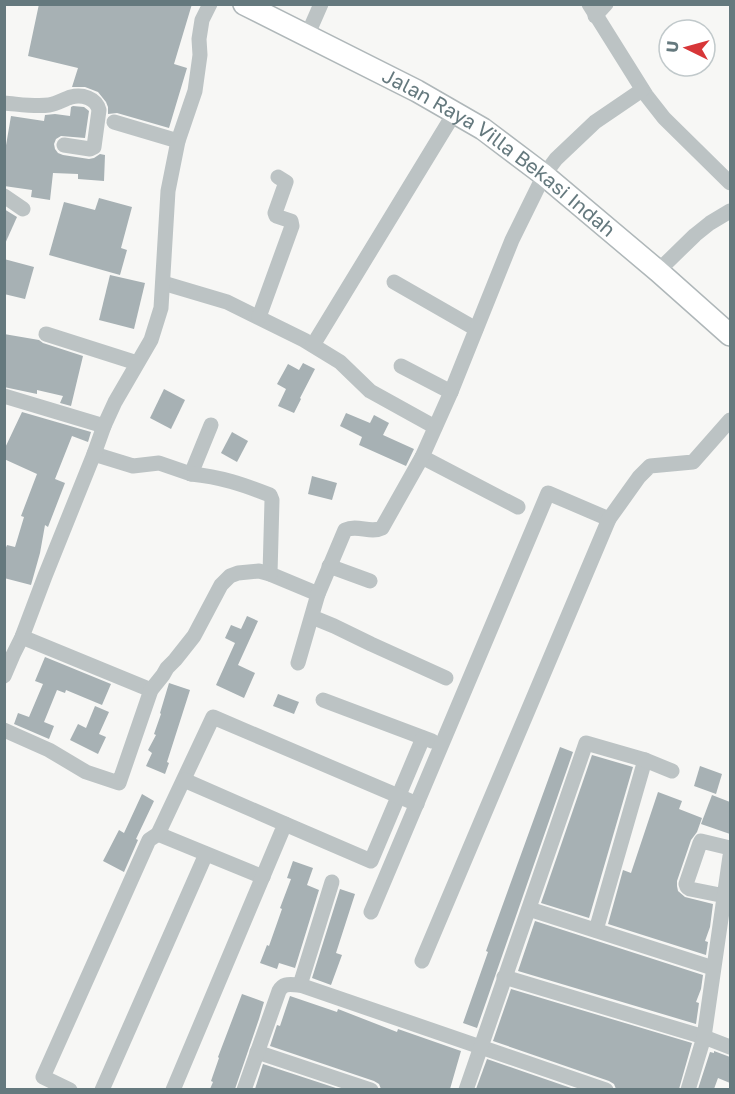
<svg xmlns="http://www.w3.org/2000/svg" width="735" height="1094" font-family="'Golos Text',sans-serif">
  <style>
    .building { fill: #a7b1b4 }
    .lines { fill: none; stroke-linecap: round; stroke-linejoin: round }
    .secondary-casing { stroke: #afb7b9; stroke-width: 24 }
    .minor { stroke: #bcc3c4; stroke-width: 15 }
    .secondary { stroke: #fff; stroke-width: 21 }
    .labels { text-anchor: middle; stroke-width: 6; stroke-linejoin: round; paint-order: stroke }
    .street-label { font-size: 20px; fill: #65797e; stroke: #fff }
  </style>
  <rect width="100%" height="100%" fill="#f7f7f5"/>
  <g class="building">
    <polygon points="39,4 192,4 174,64 187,68 169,128 117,113 108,114 108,107 106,102 98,92 85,87 72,87 78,68 28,56"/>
    <polygon points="73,106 84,107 89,111 85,138 61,136 56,139 54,144 55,149 58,153 63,155 89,159 94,158 100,154 105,155 104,181 78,179 78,174 53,173 50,200 31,197 32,190 4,186 4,157 11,116 44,121 45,115 55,114 70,116 71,107"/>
    <polygon points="99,198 132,207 121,248 127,250 120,275 49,255 64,202 95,210"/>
    <polygon points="4,209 17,217 4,246"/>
    <polygon points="4,259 34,267 25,299 4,294"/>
    <polygon points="110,275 145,283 134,329 99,320"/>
    <polygon points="4,334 39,340 43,343 83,356 71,406 60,403 63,396 37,390 37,394 4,387"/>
    <polygon points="303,363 315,369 300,398 301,399 294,413 278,406 286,389 277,384 288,364 299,370"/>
    <polygon points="164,389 185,400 171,429 150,418"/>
    <polygon points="22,412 91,432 88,442 72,436 55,479 65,483 48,527 45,525 40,553 31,585 4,578 4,552 7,545 15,547 24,517 21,516 37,474 4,459 4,450"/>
    <polygon points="346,413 370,423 374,415 389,423 383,435 414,449 406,466 359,445 362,437 340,426"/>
    <polygon points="232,432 248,441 237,462 221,453"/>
    <polygon points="312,476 337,483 332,500 308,494"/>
    <polygon points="247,616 258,621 238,665 255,673 244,698 216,685 235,643 225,638 231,625 241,629"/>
    <polygon points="45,657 111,684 102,705 66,690 65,693 57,690 44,722 54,726 49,739 14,724 18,713 29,717 43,684 35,681"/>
    <polygon points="169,683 190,690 167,762 169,763 165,774 146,766 152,753 148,750 156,735 154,734 161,714 160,713"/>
    <polygon points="278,694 299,702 294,714 273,706"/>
    <polygon points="95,706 109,712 99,734 106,737 98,754 70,740 78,724 86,728"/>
    <polygon points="560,747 573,752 477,1028 463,1023 482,969 488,952 486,951"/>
    <polygon points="592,755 633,767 589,918 541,903"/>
    <polygon points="700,766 722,774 716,794 694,786"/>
    <polygon points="658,792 682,801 679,809 702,818 697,832 691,840 677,881 677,886 678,891 685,897 713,904 710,927 705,941 708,942 706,955 608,924 623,870 631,873"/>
    <polygon points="142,794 154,801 136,839 138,840 124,872 103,861 119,830 124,833"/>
    <polygon points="712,795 730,802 730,834 701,824"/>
    <polygon points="293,861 313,868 307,885 319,890 295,968 279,963 277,969 260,963 267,945 269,946 282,909 280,908 291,879 287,878"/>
    <polygon points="340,889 355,894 336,953 342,955 331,985 312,978"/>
    <polygon points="535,921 703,975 701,989 696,1002 699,1003 696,1024 518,971"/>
    <polygon points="511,989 692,1043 679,1089 616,1089 614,1084 609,1081 493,1041"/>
    <polygon points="242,994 264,1002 259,1019 235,1089 210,1089 213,1082 211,1081 219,1058 218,1057"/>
    <polygon points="290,996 337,1012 338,1009 397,1032 398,1029 461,1051 450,1089 381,1089 379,1084 374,1081 270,1046 277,1025 280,1026"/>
    <polygon points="714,1051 730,1057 730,1083 718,1078 714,1089 698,1089 710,1052 714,1053"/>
    <polygon points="487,1059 574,1089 476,1089"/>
    <polygon points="263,1064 339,1089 255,1089"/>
  </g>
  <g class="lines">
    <g class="secondary-casing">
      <g id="secondary">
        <path id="s1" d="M244,4L417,91L483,129L544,175L658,271L730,335"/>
      </g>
    </g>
    <g class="minor">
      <polyline points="589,4 646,95 664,118 730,183"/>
      <polyline points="595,16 606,4"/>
      <polyline points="307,36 321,4"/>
      <path d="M4,103C18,104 35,107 49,105C57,104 64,99 71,97C82,94 96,98 99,110L94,147L90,149L64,145"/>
      <polyline points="114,122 178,141"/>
      <polyline points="4,196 23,209"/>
      <polyline points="658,271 695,235 710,223 730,211"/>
      <polyline points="394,282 476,329"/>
      <polyline points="163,283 227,302 304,340 340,362 370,391 435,427"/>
      <polyline points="259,317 292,226 291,221 276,216 275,213 286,182 278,177"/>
      <polyline points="46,334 137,363"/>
      <polyline points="313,345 455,112"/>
      <polyline points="401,366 451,392"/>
      <polyline points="4,396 104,426"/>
      <polyline points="94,454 133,466 159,463 191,474 211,425"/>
      <polyline points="422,457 518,507"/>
      <path d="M191,474C221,477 242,484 270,495L272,500L270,574L318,594"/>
      <polyline points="329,566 370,581"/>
      <polyline points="312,617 334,626 371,644 446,678"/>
      <polyline points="22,637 151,690"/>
      <path d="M298,663L318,594L345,530C358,524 370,534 382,528L422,457L451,392L512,240L544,175L556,159L595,122L642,90"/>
      <polyline points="4,676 13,655 22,637 45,576 94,454 104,426 115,402 151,340 161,308 168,191 178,141 195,91 200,55 199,39 202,20 210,4"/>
      <polyline points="323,700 432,741"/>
      <polyline points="4,730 49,750 86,772 119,783 151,690 163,675 167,668 175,660 194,636 221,585 230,576 238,573 259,571 270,574"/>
      <polyline points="285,824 371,861 423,738"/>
      <polyline points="158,834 263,877"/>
      <polyline points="725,896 690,889 687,887 686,884 700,843 701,841 730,848"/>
      <polyline points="529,909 713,968"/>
      <polyline points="371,912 548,493 609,519"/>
      <polyline points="596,930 645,760"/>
      <polyline points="422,961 609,519 639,477 650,466 693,462 730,420"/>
      <polyline points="504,977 704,1037 730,1047"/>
      <polyline points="300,985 332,882"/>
      <polyline points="257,1052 371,1090"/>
      <polyline points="70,1090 43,1077 149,840 158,834 213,717 417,804"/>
      <polyline points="102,1090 206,854"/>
      <polyline points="173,1090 285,824 184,780"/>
      <path d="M244,1090L279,991C284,982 291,985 300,985L606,1090"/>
      <polyline points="466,1090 586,743 645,760 672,771"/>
      <polyline points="688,1090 704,1037 730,856"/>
    </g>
    <use href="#secondary" class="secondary"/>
  </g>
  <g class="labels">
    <g class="street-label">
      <text dy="7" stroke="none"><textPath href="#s1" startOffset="296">Jalan Raya Villa Bekasi Indah</textPath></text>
    </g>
  </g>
  <rect width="735" height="1094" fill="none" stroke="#65797e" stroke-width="12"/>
  <g transform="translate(687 48) rotate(275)"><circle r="28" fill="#ffffff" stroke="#c1c9cb" stroke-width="1.5"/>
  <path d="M0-4.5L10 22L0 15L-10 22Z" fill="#d73638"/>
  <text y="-9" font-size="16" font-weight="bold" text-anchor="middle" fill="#65797e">U</text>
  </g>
</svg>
